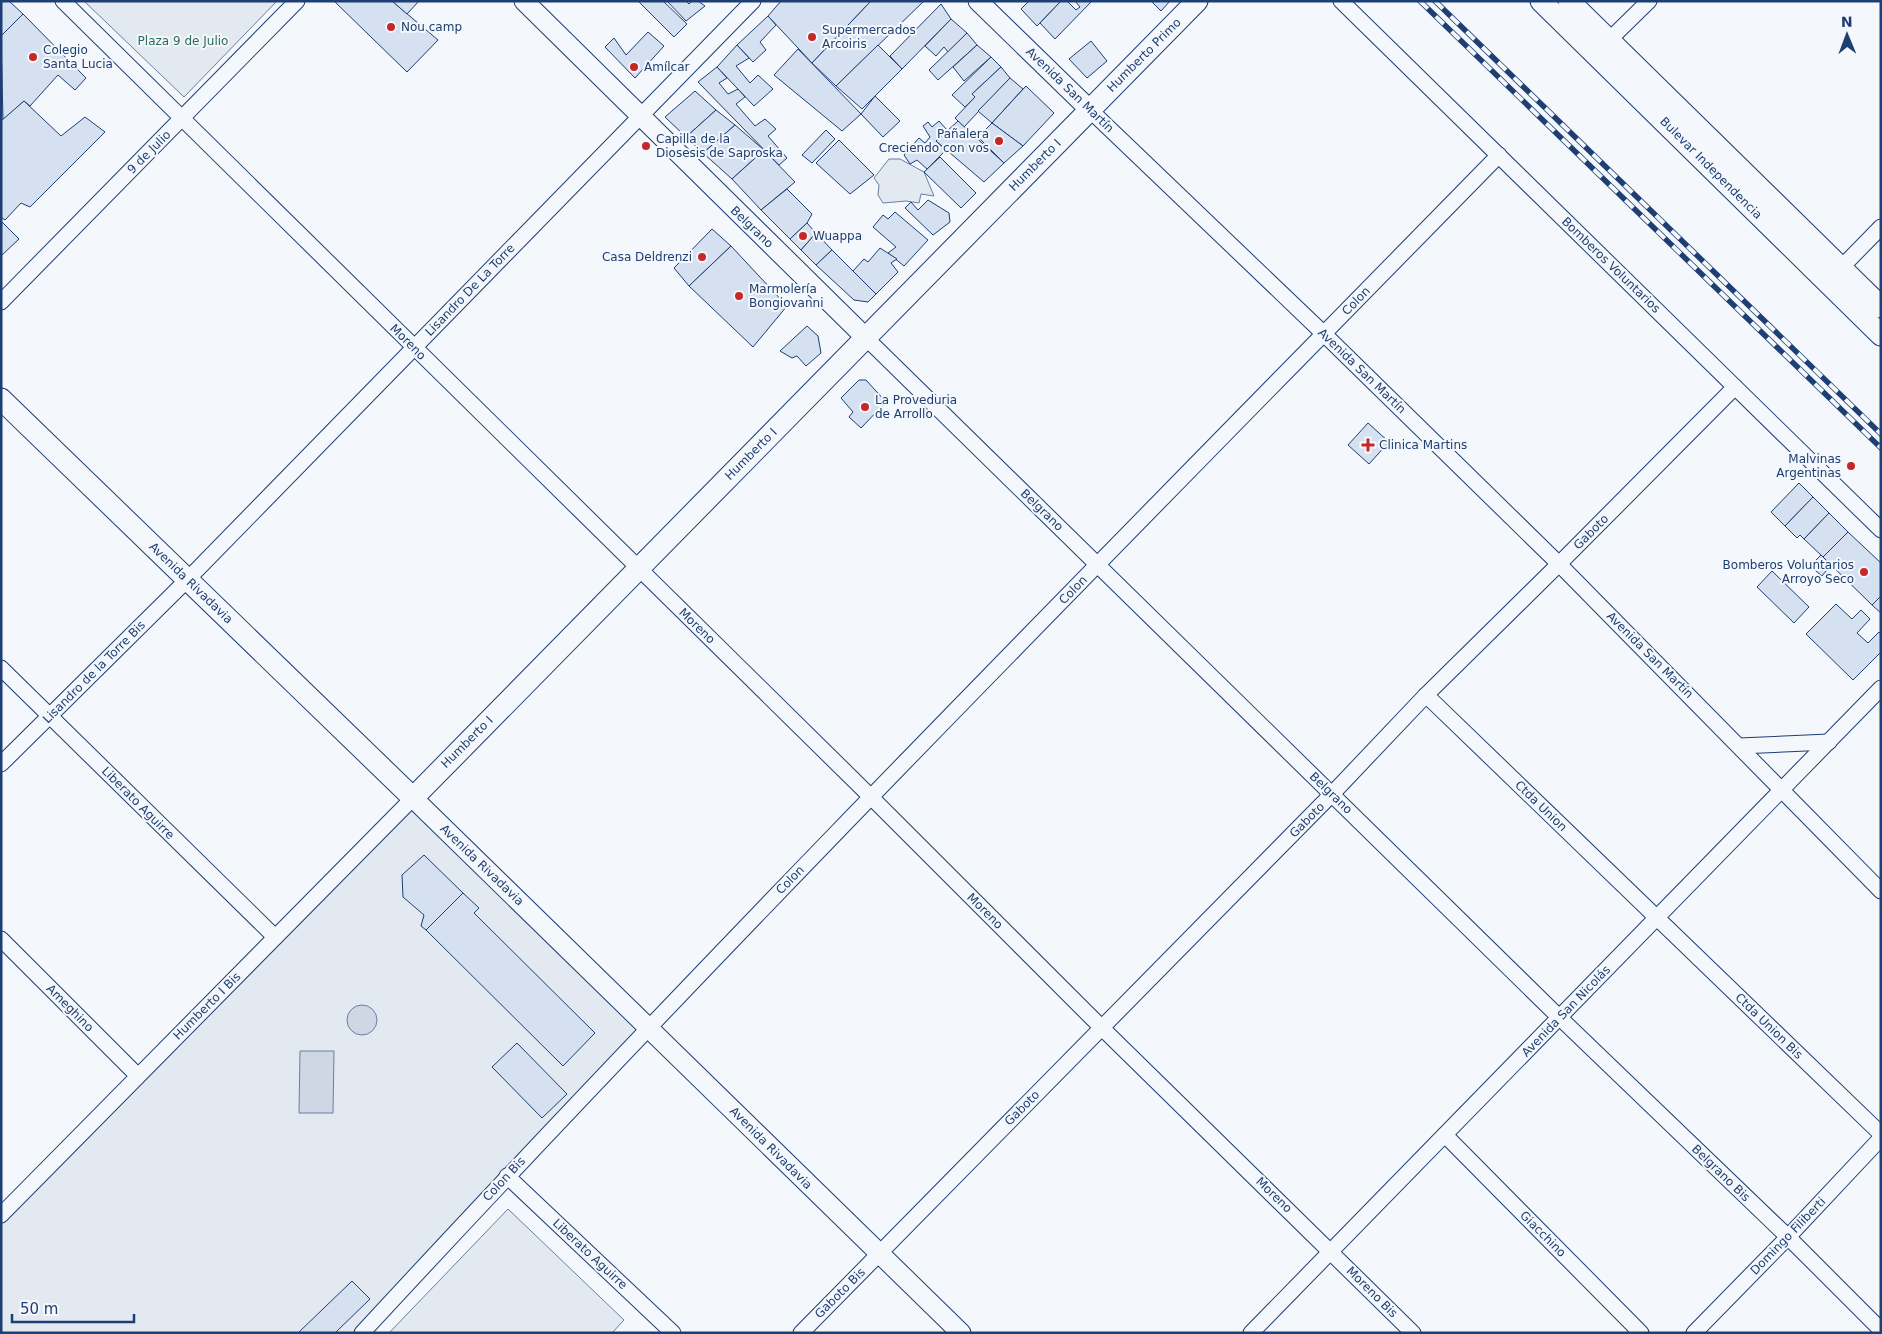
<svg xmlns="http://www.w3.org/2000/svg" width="1882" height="1334" font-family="'DejaVu Sans',sans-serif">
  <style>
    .green { fill: #e3e9f0; stroke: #687fa3 }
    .water { fill: #cfd7e4; stroke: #687fa3 }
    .building { fill: #d5e0f0; stroke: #1d3f73 }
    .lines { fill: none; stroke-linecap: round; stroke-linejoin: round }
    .minor-casing { stroke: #1d3f73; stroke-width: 17 }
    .tertiary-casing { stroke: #1d3f73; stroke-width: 21 }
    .secondary-casing { stroke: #1d3f73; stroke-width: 23 }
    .minor { stroke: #f4f7fb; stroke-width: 15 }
    .tertiary { stroke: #f4f7fb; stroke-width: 19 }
    .secondary { stroke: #f4f7fb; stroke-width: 21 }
    .rail-casing { stroke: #1d3f73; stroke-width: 5.5 }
    .rail { stroke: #f4f7fb; stroke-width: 4; stroke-dasharray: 11; stroke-linecap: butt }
    .poi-dot { fill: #c62828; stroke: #f4f7fb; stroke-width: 2 }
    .labels { text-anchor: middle; stroke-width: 4; stroke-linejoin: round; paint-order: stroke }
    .poi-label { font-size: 12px; fill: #1d3f73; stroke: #f4f7fb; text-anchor: start }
    .park-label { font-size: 12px; fill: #2c6c60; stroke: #f4f7fb }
    .street-label { font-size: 12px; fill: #1d3f73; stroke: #f4f7fb }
  </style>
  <rect width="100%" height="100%" fill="#f4f7fb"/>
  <g class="green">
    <polygon points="84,1 277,1 184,97"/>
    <polygon points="889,159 900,159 924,172 934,196 921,194 919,203 906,201 883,203 878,195 879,185 874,178"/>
    <polygon points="413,798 648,1027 362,1333 1,1333 1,1215"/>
    <polygon points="508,1209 624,1320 612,1333 389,1333"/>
  </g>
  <g class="water">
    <circle cx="362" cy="1020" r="15"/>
    <polygon points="300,1051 334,1051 333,1113 299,1113"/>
  </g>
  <g class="building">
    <polygon points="1,1 9,1 23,14 1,36"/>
    <polygon points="334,1 392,1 438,40 407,72"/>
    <polygon points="392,1 419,1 407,14"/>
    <polygon points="638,1 663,1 687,24 674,37"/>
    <polygon points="667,1 686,1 689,4 692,1 698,1 705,6 686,21"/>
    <polygon points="781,1 871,1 812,63 768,16"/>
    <polygon points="871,1 924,1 836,86 812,63"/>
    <polygon points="1029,1 1061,1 1037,26 1021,9"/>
    <polygon points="1061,1 1067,1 1076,10 1080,7 1075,1 1092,1 1055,39 1040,23"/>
    <polygon points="1151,1 1170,1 1161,11"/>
    <polygon points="941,4 951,19 902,69 890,56"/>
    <polygon points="23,14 86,78 75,90 58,75 30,106 24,101 3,120 1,36"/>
    <polygon points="768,16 776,25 760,42 766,50 753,62 737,45"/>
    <polygon points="951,19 967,33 948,52 944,47 936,56 925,46"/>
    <polygon points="648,32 664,46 635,78 605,47 614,38 626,55"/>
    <polygon points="967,33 977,45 938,80 929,70"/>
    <polygon points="1091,41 1107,61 1087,78 1069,59"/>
    <polygon points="737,45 749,58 736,66 750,83 758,75 773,89 754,106 717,67"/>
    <polygon points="878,45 902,69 862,109 836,86"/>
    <polygon points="977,45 991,57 964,81 953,67"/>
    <polygon points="798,49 861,114 842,131 774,75"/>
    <polygon points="991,57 1001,67 972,94 975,97 965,107 952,95"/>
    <polygon points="717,67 727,78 719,83 728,94 738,89 745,97 736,104 755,126 765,119 776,129 768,136 787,158 779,165 698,82"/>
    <polygon points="1001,67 1010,78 964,127 955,118 975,97 972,94"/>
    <polygon points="1010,78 1023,89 992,123 978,111"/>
    <polygon points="1026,86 1054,113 1023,146 992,123"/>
    <polygon points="695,91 716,110 686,137 665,117"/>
    <polygon points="875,96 900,121 883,137 861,114"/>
    <polygon points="24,101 61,136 85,117 105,132 30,207 21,203 5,220 1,217 1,121"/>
    <polygon points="716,110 735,125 703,153 686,137"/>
    <polygon points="939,121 948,131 936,141 946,150 927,169 917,160 910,164 904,155 919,138 925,143 930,137 923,126 928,122 932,127"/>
    <polygon points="958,121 1004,163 984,182 936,141"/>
    <polygon points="992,123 1023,146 1004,163 978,137"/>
    <polygon points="735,125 764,150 732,179 703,153"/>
    <polygon points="826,130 835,139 812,163 802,155"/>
    <polygon points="839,140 874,175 850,194 816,163"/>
    <polygon points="764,150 795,182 761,210 732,179"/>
    <polygon points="940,157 976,193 961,208 924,172"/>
    <polygon points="787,189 812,214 807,223 790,239 761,210"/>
    <polygon points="928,200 949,213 950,222 933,235 905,208 911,202 918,210"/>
    <polygon points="895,212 928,240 904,266 888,253 896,247 873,227 883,215 888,219"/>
    <polygon points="1,221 19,239 1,256"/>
    <polygon points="807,223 816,233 801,250 790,239"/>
    <polygon points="712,229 731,246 689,286 674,268"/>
    <polygon points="816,233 832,250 816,265 801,250"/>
    <polygon points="731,246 787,306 753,347 689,286"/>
    <polygon points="880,248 897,259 891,263 898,272 876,294 853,271 864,259 868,262"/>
    <polygon points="832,250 876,294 868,302 854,300 816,265"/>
    <polygon points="807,326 818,336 821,353 806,366 797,356 792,358 780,351"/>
    <polygon points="859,380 866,380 886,402 861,428 849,417 853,412 841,398"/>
    <polygon points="1368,423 1389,442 1369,464 1348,445"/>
    <polygon points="1799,483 1813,497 1785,526 1771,512"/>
    <polygon points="1813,497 1829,513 1804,539 1800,535 1797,538 1785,526"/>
    <polygon points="1829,513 1848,532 1823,557 1804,539"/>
    <polygon points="1848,532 1881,563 1881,596 1872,605 1823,557"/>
    <polygon points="1821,555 1831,565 1822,576 1810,566"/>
    <polygon points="1772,571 1809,607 1794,623 1757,587"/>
    <polygon points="1881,596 1881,613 1872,605"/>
    <polygon points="1836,604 1852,619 1861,610 1870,619 1857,633 1868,643 1879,632 1881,634 1881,652 1853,680 1806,634"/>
    <polygon points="424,855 463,893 426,930 421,926 424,915 403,897 402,875"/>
    <polygon points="463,893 479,908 474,913 595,1033 563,1066 426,930"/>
    <polygon points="517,1043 567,1094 542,1118 492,1067"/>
    <polygon points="352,1281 370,1299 335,1333 298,1333"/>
  </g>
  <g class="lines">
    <g class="minor-casing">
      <g id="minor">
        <polyline points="63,1 871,797 1102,1028 1413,1333"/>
        <polyline points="1341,1 1881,530"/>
        <polyline points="1602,47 1649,1"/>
        <polyline points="1090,110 1324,334 1559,564 1881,891"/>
        <polyline points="1835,274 1881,227"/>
        <polyline points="1,302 297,1"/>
        <polyline points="866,338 1560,1018 1788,1237 1881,1330"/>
        <polyline points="1,668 275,937"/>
        <polyline points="1426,695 1881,1134"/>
        <polyline points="1739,746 1829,742"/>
        <polyline points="1,764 187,580 753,1"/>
        <polyline points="1,939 138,1076"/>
        <polyline points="1445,1135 1641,1333"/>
        <polyline points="507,1176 673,1333"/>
        <polyline points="1,1215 413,798"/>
        <path d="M362,1333C733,932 1117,545 1499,155"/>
        <polyline points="801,1333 1332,794 1426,695 1559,564 1735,387"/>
        <polyline points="1251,1333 1881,688"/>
        <polyline points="1694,1333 1788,1237 1881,1138"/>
      </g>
    </g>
    <g class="tertiary-casing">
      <g id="tertiary">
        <polyline points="524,1 866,338"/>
        <polyline points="978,1 1090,110"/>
        <polyline points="413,798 961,1333"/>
      </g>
    </g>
    <g class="secondary-casing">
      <g id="secondary">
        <polyline points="1541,1 1881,335"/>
        <polyline points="1569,1 1881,307"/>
        <polyline points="1,399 413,798 1197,1"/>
      </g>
    </g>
    <use href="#minor" class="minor"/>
    <use href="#tertiary" class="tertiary"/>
    <use href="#secondary" class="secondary"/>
    <g class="rail-casing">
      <g id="rail">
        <polyline points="1420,1 1881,448"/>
        <polyline points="1435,1 1881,434"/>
      </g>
    </g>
    <use href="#rail" class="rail"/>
  </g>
  <g class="poi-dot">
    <circle cx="391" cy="27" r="5"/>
    <circle cx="812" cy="37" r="5"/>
    <circle cx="33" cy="57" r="5"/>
    <circle cx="634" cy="67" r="5"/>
    <circle cx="999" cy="141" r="5"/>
    <circle cx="646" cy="146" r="5"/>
    <circle cx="803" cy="236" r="5"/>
    <circle cx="702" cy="257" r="5"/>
    <circle cx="739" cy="296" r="5"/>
    <circle cx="865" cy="407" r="5"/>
    <path d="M1365.5 437.5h5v5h5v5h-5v5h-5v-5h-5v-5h5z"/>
    <circle cx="1851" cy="466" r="5"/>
    <circle cx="1864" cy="572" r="5"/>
  </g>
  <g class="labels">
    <g class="poi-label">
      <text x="401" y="31">Nou camp</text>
      <text x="822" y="34">Supermercados<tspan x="822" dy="14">Arcoiris</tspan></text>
      <text x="43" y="54">Colegio<tspan x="43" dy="14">Santa Lucia</tspan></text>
      <text x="644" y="71">Amílcar</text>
      <text x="989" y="138" text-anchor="end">Pañalera<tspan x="989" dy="14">Creciendo con vos</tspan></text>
      <text x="656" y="143">Capilla de la<tspan x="656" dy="14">Diosesis de Saproska</tspan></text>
      <text x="813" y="240">Wuappa</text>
      <text x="692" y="261" text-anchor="end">Casa Deldrenzi</text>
      <text x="749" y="293">Marmolería<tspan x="749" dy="14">Bongiovanni</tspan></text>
      <text x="875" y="404">La Proveduria<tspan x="875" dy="14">de Arrollo</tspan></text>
      <text x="1379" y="449">Clinica Martins</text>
      <text x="1841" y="463" text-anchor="end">Malvinas<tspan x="1841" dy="14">Argentinas</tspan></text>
      <text x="1854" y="569" text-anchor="end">Bomberos Voluntarios<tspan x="1854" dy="14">Arroyo Seco</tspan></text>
    </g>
    <g class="park-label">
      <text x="183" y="45">Plaza 9 de Julio</text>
    </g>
    <g class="street-label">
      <text transform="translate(1144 55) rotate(-45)" y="4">Humberto Primo</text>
      <text transform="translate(1070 90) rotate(44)" y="4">Avenida San Martín</text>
      <text transform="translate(149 152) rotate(-45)" y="4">9 de Julio</text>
      <text transform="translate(1035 165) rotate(-45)" y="4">Humberto I</text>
      <text transform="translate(1711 168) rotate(45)" y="4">Bulevar Independencia</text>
      <text transform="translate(752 227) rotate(44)" y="4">Belgrano</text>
      <text transform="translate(1611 265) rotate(44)" y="4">Bomberos Voluntarios</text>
      <text transform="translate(470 290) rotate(-46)" y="4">Lisandro De La Torre</text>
      <text transform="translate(1356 301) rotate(-46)" y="4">Colon</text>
      <text transform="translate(408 342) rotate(45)" y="4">Moreno</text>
      <text transform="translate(1362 371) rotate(44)" y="4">Avenida San Martín</text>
      <text transform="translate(751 454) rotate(-45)" y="4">Humberto I</text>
      <text transform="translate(1042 510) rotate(44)" y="4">Belgrano</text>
      <text transform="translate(1591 532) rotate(-45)" y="4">Gaboto</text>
      <text transform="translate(191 583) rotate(44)" y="4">Avenida Rivadavia</text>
      <text transform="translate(1073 590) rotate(-46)" y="4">Colon</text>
      <text transform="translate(697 626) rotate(44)" y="4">Moreno</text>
      <text transform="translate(1650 655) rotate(45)" y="4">Avenida San Martín</text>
      <text transform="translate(94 672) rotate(-45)" y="4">Lisandro de la Torre Bis</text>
      <text transform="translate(467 742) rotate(-45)" y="4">Humberto I</text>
      <text transform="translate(1331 793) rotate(44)" y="4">Belgrano</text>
      <text transform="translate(138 803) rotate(45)" y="4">Liberato Aguirre</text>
      <text transform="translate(1541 806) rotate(44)" y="4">Ctda Union</text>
      <text transform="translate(1307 820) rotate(-45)" y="4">Gaboto</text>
      <text transform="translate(482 865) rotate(44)" y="4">Avenida Rivadavia</text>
      <text transform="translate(790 880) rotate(-46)" y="4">Colon</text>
      <text transform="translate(985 911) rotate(45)" y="4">Moreno</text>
      <text transform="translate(207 1006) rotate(-45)" y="4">Humberto I Bis</text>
      <text transform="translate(70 1008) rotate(45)" y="4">Ameghino</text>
      <text transform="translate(1566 1011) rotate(-46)" y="4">Avenida San Nicolás</text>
      <text transform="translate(1769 1026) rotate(44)" y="4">Ctda Union Bis</text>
      <text transform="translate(1022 1108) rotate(-45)" y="4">Gaboto</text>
      <text transform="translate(771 1148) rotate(45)" y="4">Avenida Rivadavia</text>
      <text transform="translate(1721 1173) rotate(44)" y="4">Belgrano Bis</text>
      <text transform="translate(504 1179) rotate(-47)" y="4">Colon Bis</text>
      <text transform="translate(1274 1195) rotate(44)" y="4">Moreno</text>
      <text transform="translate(1543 1234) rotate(45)" y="4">Giacchino</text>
      <text transform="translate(1788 1236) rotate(-46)" y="4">Domingo Filiberti</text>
      <text transform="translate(590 1254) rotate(43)" y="4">Liberato Aguirre</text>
      <text transform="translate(1372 1292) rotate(45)" y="4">Moreno Bis</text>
      <text transform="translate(840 1293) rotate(-45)" y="4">Gaboto Bis</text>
    </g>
  </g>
  <rect width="1882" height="1334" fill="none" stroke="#1d3f73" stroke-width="5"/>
  <g transform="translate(1847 35) rotate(359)" stroke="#f4f7fb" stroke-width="4" paint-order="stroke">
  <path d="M0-4L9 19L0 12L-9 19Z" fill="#1d3f73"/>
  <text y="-8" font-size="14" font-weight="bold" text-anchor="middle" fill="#1d3f73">N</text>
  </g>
  <path d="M12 1314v8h122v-8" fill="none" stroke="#1d3f73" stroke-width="2.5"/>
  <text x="20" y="1314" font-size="15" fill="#1d3f73" stroke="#f4f7fb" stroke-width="4" paint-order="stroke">50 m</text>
</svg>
